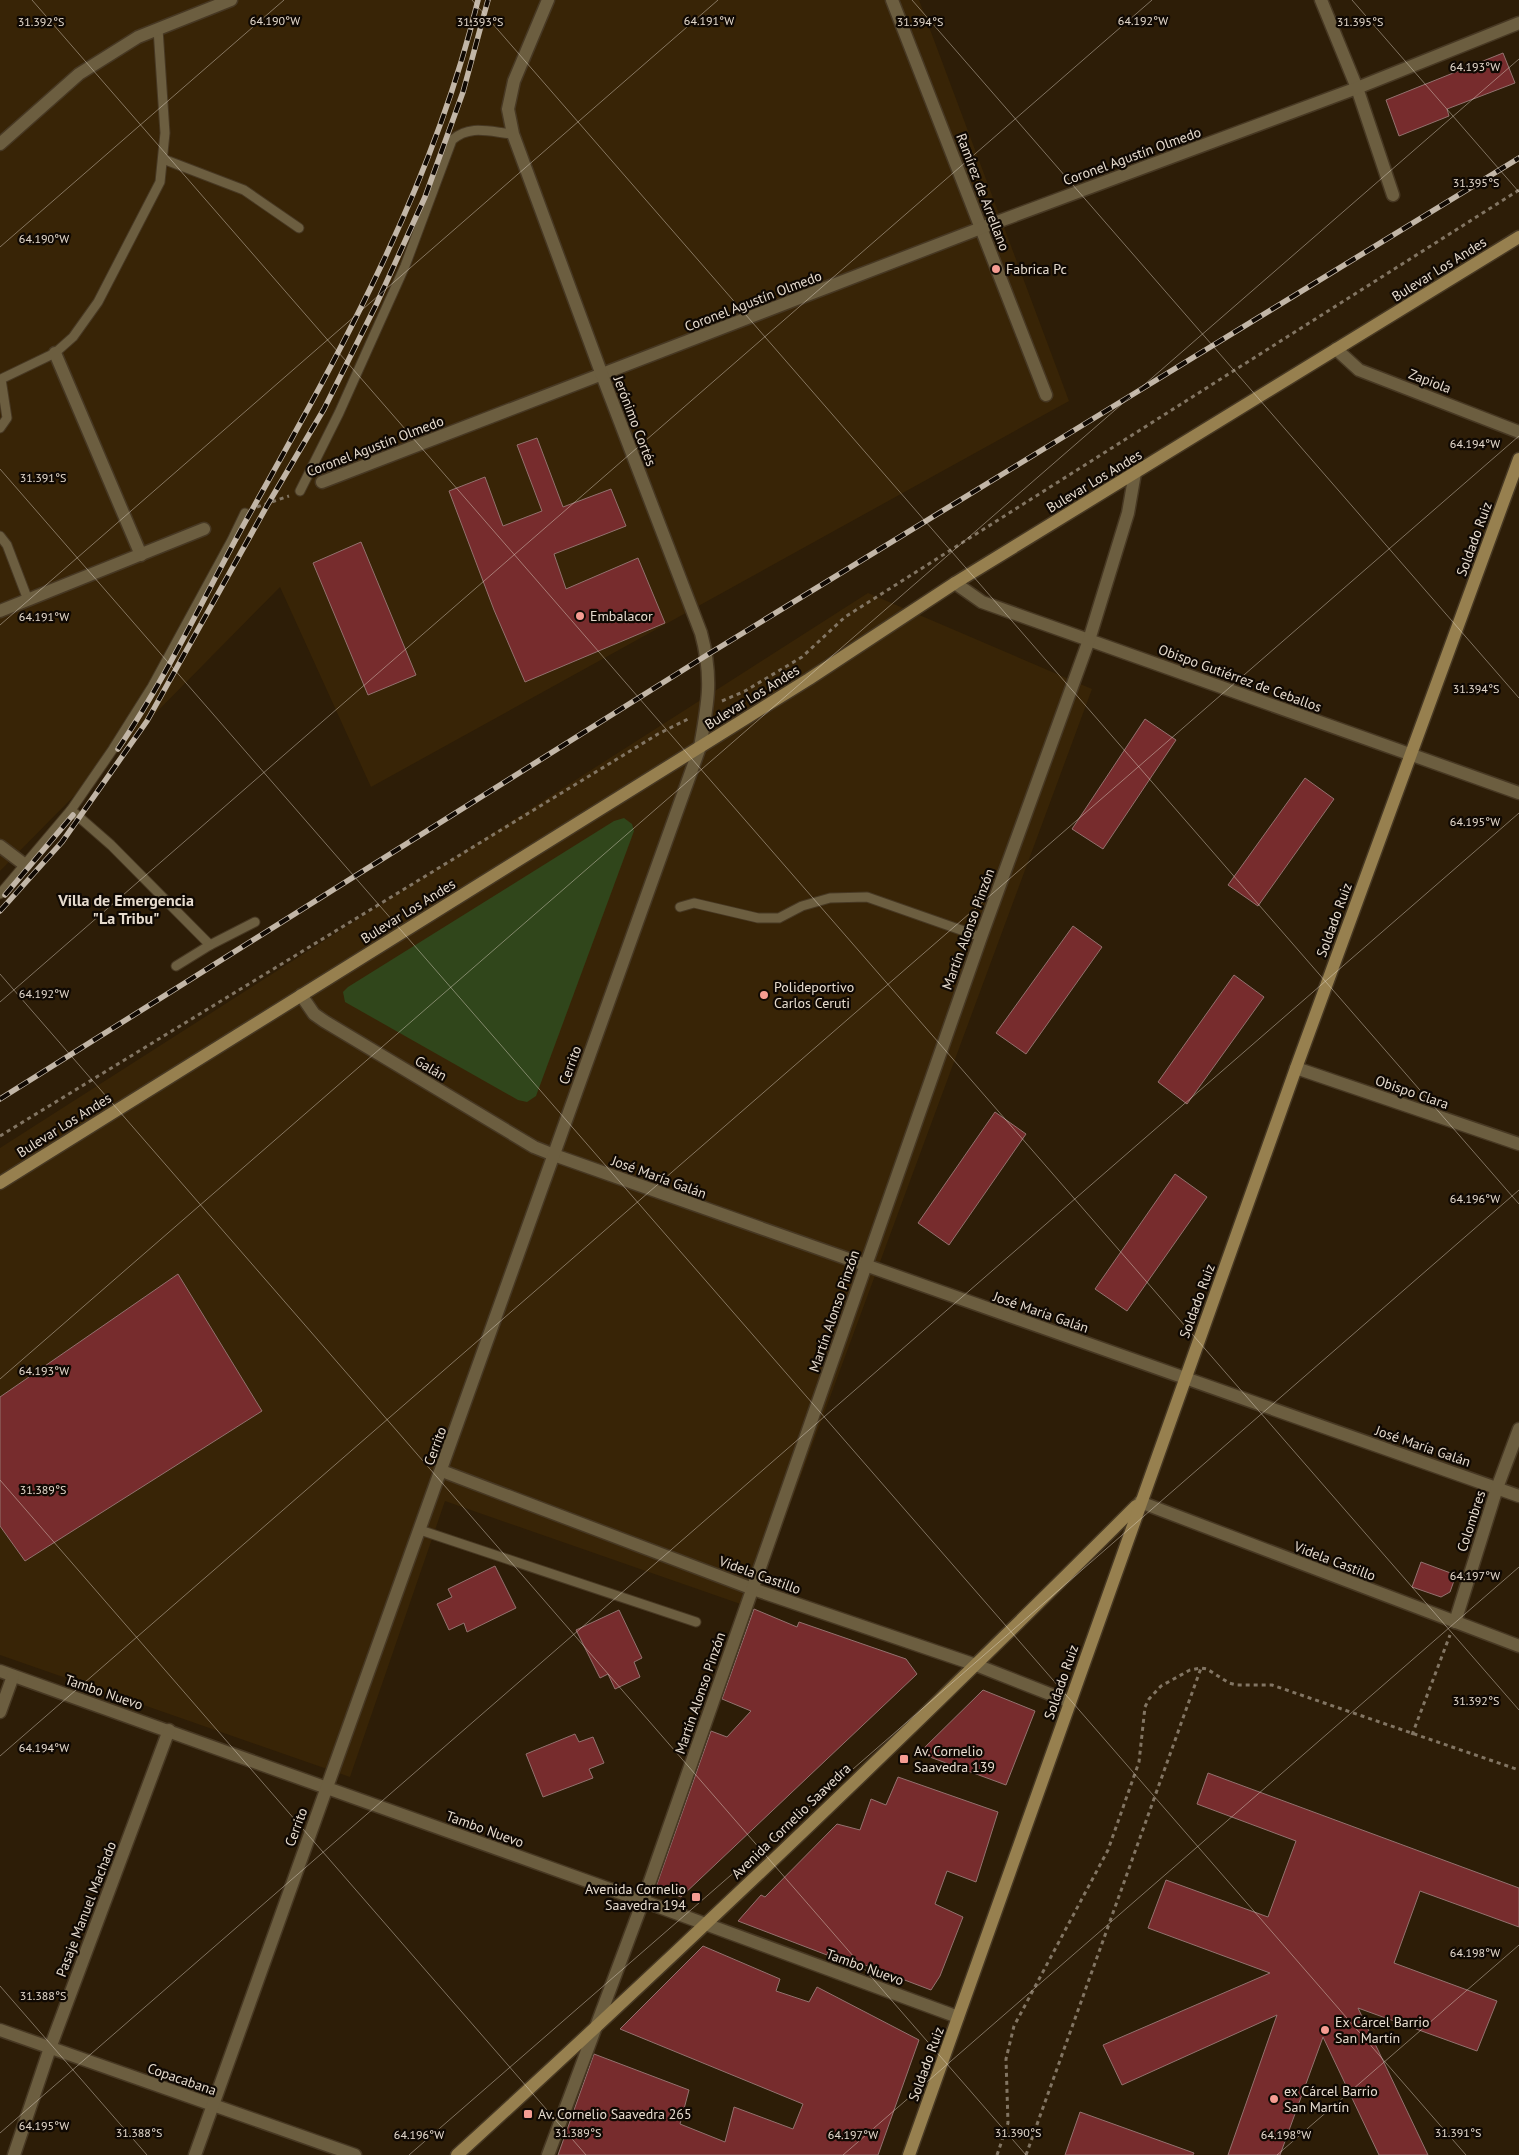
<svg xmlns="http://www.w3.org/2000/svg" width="1519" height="2155" font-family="'PT Sans',sans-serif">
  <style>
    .built { fill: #382406 }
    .green { fill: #30461b }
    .building { fill: #772c2d; stroke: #93726f }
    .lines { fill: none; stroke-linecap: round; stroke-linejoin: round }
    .service-casing { stroke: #473823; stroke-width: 11 }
    .minor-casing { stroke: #473823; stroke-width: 15 }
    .secondary-casing { stroke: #473823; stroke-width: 15 }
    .path { stroke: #827563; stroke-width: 3; stroke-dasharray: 4 4; stroke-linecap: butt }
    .service { stroke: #6c5e40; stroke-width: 9 }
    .minor { stroke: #6c5e40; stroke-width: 12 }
    .secondary { stroke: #97804f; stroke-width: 12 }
    .rail-casing { stroke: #c2b6a7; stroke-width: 5.5 }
    .rail { stroke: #100903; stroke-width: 4; stroke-dasharray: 11; stroke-linecap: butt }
    .ticks { fill: none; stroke: #e6dbce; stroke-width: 1; stroke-opacity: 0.45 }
    .poi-dot { fill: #f59c92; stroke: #100903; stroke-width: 2 }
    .labels { text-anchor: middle; stroke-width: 4.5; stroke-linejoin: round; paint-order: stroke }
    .street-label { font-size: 14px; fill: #e6dbce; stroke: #100903 }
    .poi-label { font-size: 14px; fill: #e6dbce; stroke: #100903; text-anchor: start }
    .quarter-label { font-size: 16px; font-weight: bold; fill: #e6dbce; stroke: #100903 }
    .ticks-label { font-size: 12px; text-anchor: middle; fill: #e6dbce; stroke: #100903; stroke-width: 4.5; stroke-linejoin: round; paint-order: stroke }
  </style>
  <rect width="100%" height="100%" fill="#2d1d07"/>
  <g class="built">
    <polygon points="0,0 919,0 1069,401 371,787 280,587 0,871"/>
    <polygon points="868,593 1092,689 752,1608 445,1501 350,1777 0,1655 0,1148"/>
  </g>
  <polygon class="green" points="624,818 632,824 634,831 536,1096 527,1102 518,1100 345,1002 343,992 348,987 614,821"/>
  <g class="building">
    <polygon points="1503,53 1515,83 1447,109 1449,116 1399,136 1386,100"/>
    <polygon points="537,438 563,507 611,489 626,526 554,554 566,589 638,558 665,623 525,682 494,610 449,491 485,477 503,526 542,511 517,445"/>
    <polygon points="361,542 416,675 368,695 313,563"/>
    <polygon points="1145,719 1176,740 1103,849 1072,829"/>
    <polygon points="1305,778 1334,799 1258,906 1228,885"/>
    <polygon points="1073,926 1102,947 1026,1054 996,1033"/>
    <polygon points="1234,975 1264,997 1187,1104 1158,1082"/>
    <polygon points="995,1112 1026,1134 949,1245 918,1223"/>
    <polygon points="1175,1174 1207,1197 1127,1311 1095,1289"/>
    <polygon points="178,1274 262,1411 25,1561 0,1526 0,1397"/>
    <polygon points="1421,1562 1456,1575 1450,1592 1441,1597 1412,1587"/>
    <polygon points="495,1566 516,1608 467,1632 464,1623 449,1630 437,1604 452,1597 448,1589"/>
    <polygon points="754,1609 797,1627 799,1622 906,1659 917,1674 681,1897 656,1887 711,1731 727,1737 751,1711 722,1699"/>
    <polygon points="619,1610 642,1658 634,1662 640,1677 615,1689 608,1674 600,1678 576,1630"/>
    <polygon points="983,1690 1035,1711 1006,1785 919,1753"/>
    <polygon points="575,1734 579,1742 593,1737 604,1763 589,1769 593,1778 543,1797 526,1754"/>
    <polygon points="1208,1773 1519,1888 1519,1927 1420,1891 1394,1963 1497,2001 1477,2051 1358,2008 1428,2155 1379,2155 1323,2037 1280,2155 1228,2155 1277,2015 1122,2085 1103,2045 1270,1973 1148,1928 1166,1880 1268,1917 1296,1841 1197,1804"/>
    <polygon points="898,1777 998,1812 976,1882 947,1871 935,1904 963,1917 940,1976 931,1990 828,1951 827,1955 738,1921 761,1895 765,1897 837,1824 860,1830 871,1799 886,1805"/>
    <polygon points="703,1946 780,1979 776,1991 809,2002 817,1987 919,2040 878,2155 558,2155 594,2054 689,2090 680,2124 725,2142 734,2107 793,2129 803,2104 620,2029"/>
    <polygon points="1080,2112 1194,2153 1193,2155 1065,2155"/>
  </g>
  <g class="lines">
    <g class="service-casing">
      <g id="service">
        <polyline points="163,159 244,190 299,228"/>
        <polyline points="0,428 7,418 1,379 55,353 73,337 98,302 160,182 165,133 158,29"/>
        <path d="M300,491L339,413L405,266L452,140C470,124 490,132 513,134"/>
        <polyline points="0,536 7,545 28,600"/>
        <polyline points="71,810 111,845 210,945"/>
        <polyline points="0,894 71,810 113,749 152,687 232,540 245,513"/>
        <polyline points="680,907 694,903 758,918 779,918 802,906 830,898 867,897 981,937"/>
        <polyline points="176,966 210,945 255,922"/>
        <polyline points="420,1530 696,1622"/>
      </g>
    </g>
    <g class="minor-casing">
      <g id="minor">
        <polyline points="892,0 1046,395"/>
        <polyline points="1321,0 1357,88 1393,195"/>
        <polyline points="0,144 79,74 138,37 231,0"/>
        <polyline points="1336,349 1359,370 1519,432"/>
        <polyline points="55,353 141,555"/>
        <polyline points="322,482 981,228 1357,88 1519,23"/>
        <polyline points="955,583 982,602 1519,793"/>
        <polyline points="0,611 204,529"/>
        <polyline points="0,846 25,865"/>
        <polyline points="301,995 314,1014 324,1021 534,1147 554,1155 1519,1496"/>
        <polyline points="1296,1068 1519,1144"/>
        <polyline points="442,1471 753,1589 976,1665 1070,1702"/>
        <polyline points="1140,1502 1519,1646"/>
        <polyline points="1455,1622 1497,1488 1519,1429"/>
        <polyline points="0,1671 643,1901 958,2017"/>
        <polyline points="0,1712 13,1676"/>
        <polyline points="0,2030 355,2155"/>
        <polyline points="14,2155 50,2048 169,1730"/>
        <path d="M195,2155L700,747C708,703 713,677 701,633L602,375L513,134L508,109L514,81L548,0"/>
        <polyline points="548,2155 643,1901 981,937 1089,640 1128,513 1135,473"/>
      </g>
    </g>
    <g class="secondary-casing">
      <g id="secondary">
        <polyline points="0,1183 809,679 955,583 1519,237"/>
        <path d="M457,2155C688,1944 915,1727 1136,1506"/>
        <polyline points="909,2155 1296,1068 1519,459"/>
      </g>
    </g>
    <g class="path">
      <polyline points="257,507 289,496"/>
      <polyline points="722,701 745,691 802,657 845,617 1519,190"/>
      <polyline points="0,1136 658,734 690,718"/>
      <polyline points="1412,1735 1450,1635"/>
      <polyline points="997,2155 1008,2123 1006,2059 1014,2026 1108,1850 1139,1762 1145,1707 1149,1699 1161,1686 1190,1670 1201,1668 1207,1669 1229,1683 1237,1685 1272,1685 1519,1770"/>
      <polyline points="1026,2155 1201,1668"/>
    </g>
    <use href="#service" class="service"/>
    <use href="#minor" class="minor"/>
    <use href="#secondary" class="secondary"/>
    <g class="rail-casing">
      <g id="rail">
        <path d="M118,749C170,672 208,588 253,508C344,346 434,182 478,0"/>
        <polyline points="5,895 73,815"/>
        <polyline points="0,911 62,842 147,721 268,504 324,409 377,303 425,197 463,92 488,0"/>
        <polyline points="0,1099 707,655 1519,158"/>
      </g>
    </g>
    <use href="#rail" class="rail"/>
  </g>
  <path class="ticks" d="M32,0L1519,1710M472,0L1519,1204M912,0L1519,698M1352,0L1519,192M0,247L284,0M0,469L1466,2155M0,625L718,0M0,974L1026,2155M0,1002L1152,0M0,1379L1519,59M0,1480L586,2155M0,1756L1519,436M0,1986L147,2155M0,2133L1519,813M409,2155L1519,1190M843,2155L1519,1567M1277,2155L1519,1945"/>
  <g class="poi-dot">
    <circle cx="996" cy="269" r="5"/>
    <circle cx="580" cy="616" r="5"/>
    <circle cx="764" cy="995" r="5"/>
    <rect x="899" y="1754" width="10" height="10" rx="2.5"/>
    <rect x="691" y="1892" width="10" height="10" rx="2.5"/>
    <circle cx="1325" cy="2030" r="5"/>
    <circle cx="1274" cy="2099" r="5"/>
    <rect x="523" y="2109" width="10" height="10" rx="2.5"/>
  </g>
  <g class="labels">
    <g class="street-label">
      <text transform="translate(1132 156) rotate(-20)" y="5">Coronel Agustín Olmedo</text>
      <text transform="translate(983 192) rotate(69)" y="5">Ramírez de Arrellano</text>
      <text transform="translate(1439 269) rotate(-32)" y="5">Bulevar Los Andes</text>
      <text transform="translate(753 301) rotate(-21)" y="5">Coronel Agustín Olmedo</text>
      <text transform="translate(1430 381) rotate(21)" y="5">Zapiola</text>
      <text transform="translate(635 421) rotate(69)" y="5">Jerónimo Cortés</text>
      <text transform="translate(375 446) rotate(-21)" y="5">Coronel Agustín Olmedo</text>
      <text transform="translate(1094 481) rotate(-31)" y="5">Bulevar Los Andes</text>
      <text transform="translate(1474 539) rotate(-70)" y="5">Soldado Ruiz</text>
      <text transform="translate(1240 678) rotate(20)" y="5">Obispo Gutiérrez de Ceballos</text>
      <text transform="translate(752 697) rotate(-32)" y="5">Bulevar Los Andes</text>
      <text transform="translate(408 911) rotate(-32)" y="5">Bulevar Los Andes</text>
      <text transform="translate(1334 920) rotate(-70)" y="5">Soldado Ruiz</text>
      <text transform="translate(968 929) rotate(-70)" y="5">Martín Alonso Pinzón</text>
      <text transform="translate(570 1065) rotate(-70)" y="5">Cerrito</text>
      <text transform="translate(431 1068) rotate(31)" y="5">Galán</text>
      <text transform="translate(1412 1092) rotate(19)" y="5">Obispo Clara</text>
      <text transform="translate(64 1125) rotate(-32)" y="5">Bulevar Los Andes</text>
      <text transform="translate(659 1177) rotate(20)" y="5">José María Galán</text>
      <text transform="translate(1197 1301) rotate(-70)" y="5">Soldado Ruiz</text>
      <text transform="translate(834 1311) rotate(-71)" y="5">Martín Alonso Pinzón</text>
      <text transform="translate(1041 1312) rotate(19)" y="5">José María Galán</text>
      <text transform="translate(435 1446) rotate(-70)" y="5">Cerrito</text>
      <text transform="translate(1423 1446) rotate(19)" y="5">José María Galán</text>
      <text transform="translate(1471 1521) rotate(-72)" y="5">Colombres</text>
      <text transform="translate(1335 1561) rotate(21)" y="5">Videla Castillo</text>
      <text transform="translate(760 1575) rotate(20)" y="5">Videla Castillo</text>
      <text transform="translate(1061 1682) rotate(-71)" y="5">Soldado Ruiz</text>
      <text transform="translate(104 1692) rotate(19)" y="5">Tambo Nuevo</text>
      <text transform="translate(700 1693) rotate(-71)" y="5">Martín Alonso Pinzón</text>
      <text transform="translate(791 1821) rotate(-44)" y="5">Avenida Cornelio Saavedra</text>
      <text transform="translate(296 1827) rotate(-70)" y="5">Cerrito</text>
      <text transform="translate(485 1829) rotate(20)" y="5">Tambo Nuevo</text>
      <text transform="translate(86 1909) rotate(-69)" y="5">Pasaje Manuel Machado</text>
      <text transform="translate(865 1967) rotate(20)" y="5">Tambo Nuevo</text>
      <text transform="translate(926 2064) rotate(-70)" y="5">Soldado Ruiz</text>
      <text transform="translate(182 2079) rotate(19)" y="5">Copacabana</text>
    </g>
    <g class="poi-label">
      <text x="1006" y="274">Fabrica Pc</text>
      <text x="590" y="621">Embalacor</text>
      <text x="774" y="992">Polideportivo<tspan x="774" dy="16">Carlos Ceruti</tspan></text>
      <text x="914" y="1756">Av. Cornelio<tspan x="914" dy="16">Saavedra 139</tspan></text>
      <text x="686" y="1894" text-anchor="end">Avenida Cornelio<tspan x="686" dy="16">Saavedra 194</tspan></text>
      <text x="1335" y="2027">Ex Cárcel Barrio<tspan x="1335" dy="16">San Martín</tspan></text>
      <text x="1284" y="2096">ex Cárcel Barrio<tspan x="1284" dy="16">San Martín</tspan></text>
      <text x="538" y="2119">Av. Cornelio Saavedra 265</text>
    </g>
    <g class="quarter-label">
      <text x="126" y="906">Villa de Emergencia<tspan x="126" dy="18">"La Tribu"</tspan></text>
    </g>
  </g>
  <g class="ticks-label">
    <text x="275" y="25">64.190°W</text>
    <text x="709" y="25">64.191°W</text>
    <text x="1143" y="25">64.192°W</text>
    <text x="41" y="26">31.392°S</text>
    <text x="480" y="26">31.393°S</text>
    <text x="920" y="26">31.394°S</text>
    <text x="1360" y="26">31.395°S</text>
    <text x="1475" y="71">64.193°W</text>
    <text x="1476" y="187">31.395°S</text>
    <text x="44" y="243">64.190°W</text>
    <text x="1475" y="448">64.194°W</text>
    <text x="43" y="482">31.391°S</text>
    <text x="44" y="621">64.191°W</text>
    <text x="1476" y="693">31.394°S</text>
    <text x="1475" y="826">64.195°W</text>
    <text x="44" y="998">64.192°W</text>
    <text x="1475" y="1203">64.196°W</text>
    <text x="44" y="1375">64.193°W</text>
    <text x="43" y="1494">31.389°S</text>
    <text x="1475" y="1580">64.197°W</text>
    <text x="1476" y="1705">31.392°S</text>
    <text x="44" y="1752">64.194°W</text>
    <text x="1475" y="1957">64.198°W</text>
    <text x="43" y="2000">31.388°S</text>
    <text x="44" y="2130">64.195°W</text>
    <text x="139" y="2137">31.388°S</text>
    <text x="578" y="2137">31.389°S</text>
    <text x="1018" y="2137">31.390°S</text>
    <text x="1458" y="2137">31.391°S</text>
    <text x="419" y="2139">64.196°W</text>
    <text x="853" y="2139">64.197°W</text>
    <text x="1286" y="2139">64.198°W</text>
  </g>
</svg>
